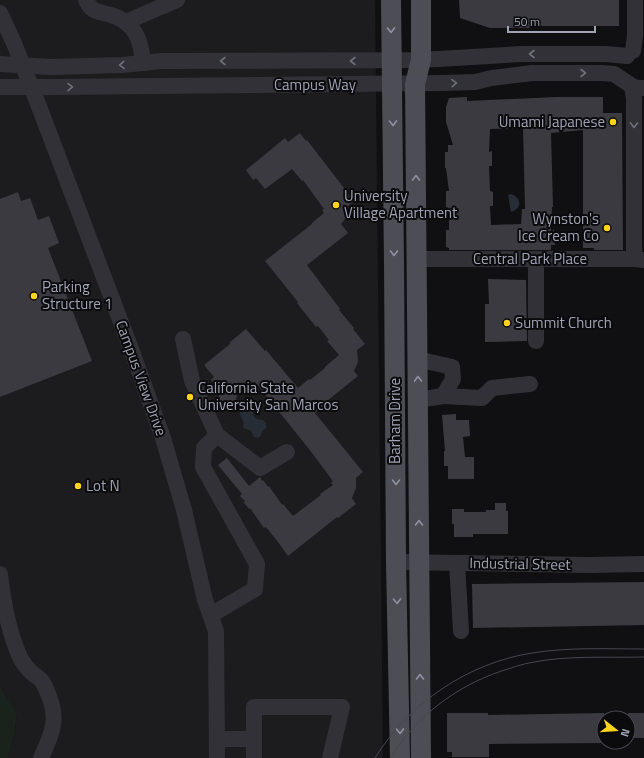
<svg xmlns="http://www.w3.org/2000/svg" width="644" height="758" font-family="'Titillium Web',sans-serif">
  <style>
    .built { fill: #1c1c1f }
    .green { fill: #1a221c }
    .water { fill: #262d36 }
    .building { fill: #3a3a40; fill-rule: evenodd }
    .lines { fill: none; stroke-linecap: round; stroke-linejoin: round }
    .minor { stroke: #313137; stroke-width: 16 }
    .major { stroke: #4d4d56; stroke-width: 20 }
    .tram { stroke: #46474e; stroke-width: 1 }
    .oneway { stroke: #8f92a1 }
    .oneway2 { stroke: #6e707c }
    .poi-dot { fill: #ffd41b; stroke: #0b0b0d; stroke-width: 1.5 }
    .labels { text-anchor: middle; stroke-width: 4; stroke-linejoin: round; paint-order: stroke }
    .street-label { font-size: 15px; fill: #a0a3b4; stroke: #0b0b0d }
    .poi-label { font-size: 15px; fill: #a0a3b4; stroke: #0b0b0d; text-anchor: start }
  </style>
  <rect width="100%" height="100%" fill="#101012"/>
  <polygon class="built" points="0,0 375,0 383,758 8,758 14,736 17,715 0,686"/>
  <polygon class="green" points="0,686 17,714 14,736 8,758 0,758"/>
  <g class="water">
    <path d="M511,194C522,198 522,209 511,212L508,195Z"/>
    <path d="M246,406H250L254,409L253,413C254,420 258,419 263,420L266,423V428L262,431L261,436L258,438L254,437L251,431L244,428L243,425L244,423C241,416 236,410 246,406Z"/>
  </g>
  <g class="building">
    <polygon points="459,0 619,0 619,26 530,26 530,28 490,28 460,18"/>
    <path d="M467,97V101L556,97H603V113H622L623,250H594V248H583V130L551,133L553,207H552L551,231L554,230L555,245H551V250H449V248L446,247V230H449V208L446,207V191H449L446,168H445V152H448V145H453L446,122V107L449,98ZM523,128L525,209H522L521,224L491,225L490,206H493V192L490,191L489,166H492V151L489,152L490,129Z"/>
    <polygon points="300,133 306,141 307,140 354,201 346,208 347,215 347,217 341,224 348,233 307,265 340,309 339,310 354,328 353,329 365,344 357,350 358,362 354,371 358,376 327,401 328,402 315,413 363,472 356,478 356,488 352,498 356,504 338,518 337,517 288,556 278,542 266,527 264,528 250,508 249,509 244,503 245,501 240,496 242,494 218,465 227,458 249,486 260,477 262,481 263,480 268,487 269,486 282,505 283,504 293,516 321,495 320,494 333,485 331,483 333,481 309,449 255,382 239,383 235,406 217,400 221,392 211,380 214,377 204,365 230,344 230,342 246,329 265,351 266,350 298,388 309,379 310,380 325,368 325,367 339,355 327,341 329,340 318,326 316,327 297,303 298,302 265,261 312,224 312,223 324,213 322,210 324,209 303,180 302,181 292,169 265,189 256,178 253,180 246,170 285,138 288,142"/>
    <polygon points="18,192 21,201 30,198 38,220 49,216 59,243 48,248 92,361 0,397 0,199"/>
    <polygon points="488,279 526,280 527,341 485,342 485,304 489,304"/>
    <polygon points="456,414 456,420 469,420 470,436 463,437 465,457 474,457 474,479 448,479 448,466 444,466 444,451 445,451 442,415"/>
    <polygon points="495,503 506,503 506,511 508,511 508,534 473,534 473,537 454,537 454,524 452,524 452,509 464,509 464,512 486,512 486,510 495,510"/>
    <polygon points="644,582 644,625 473,628 472,584"/>
    <polygon points="447,713 488,713 488,715 604,713 604,743 489,744 489,757 452,757 452,752 447,752"/>
    <rect x="628" y="713" width="16" height="25"/>
  </g>
  <g class="lines">
    <g class="minor">
      <path d="M86,0C93,15 101,11 114,16C127,21 137,31 140,45C142,51 142,57 143,63"/>
      <polyline points="0,13 14,43 40,109 130,346 163,438 184,510 205,600 216,631 217,758"/>
      <polyline points="126,22 177,0"/>
      <polyline points="633,51 635,35 635,0"/>
      <polyline points="0,64 51,67 122,65 161,61 421,60 522,54 606,54 627,56"/>
      <polyline points="632,86 634,99 634,259"/>
      <polyline points="0,87 55,87 443,83 475,82 492,78 532,73 602,73 614,74 632,86 638,88 644,88"/>
      <polyline points="417,259 634,259 644,260"/>
      <polyline points="183,339 192,381 217,435 260,468 287,452"/>
      <polyline points="536,341 536,259"/>
      <polyline points="417,359 452,367 453,379 443,396 418,400"/>
      <polyline points="443,396 482,398 492,388 530,384"/>
      <polyline points="396,562 590,565 644,564"/>
      <polyline points="457,563 461,631"/>
      <path d="M0,574C3,601 8,630 19,655C22,662 26,667 31,672C34,675 38,677 41,680C45,685 47,691 49,696C59,722 51,735 41,758"/>
      <polyline points="211,615 255,589 257,564 203,467 204,448 217,435"/>
      <polyline points="217,739 254,739"/>
      <polyline points="254,758 254,707 342,707 330,758"/>
    </g>
    <g class="major">
      <polyline points="391,0 394,263 396,562 400,758"/>
      <polyline points="421,0 421,60 415,84 421,758"/>
    </g>
    <g class="tram">
      <path d="M375,758C409,703 468,663 532,653C569,647 607,649 644,649"/>
      <path d="M390,758C419,713 460,683 511,668C517,666 523,664 529,663C566,655 606,658 644,657"/>
    </g>
  </g>
  <defs><path id="oneway-chevron" d="M-2-3.5L2.5 0L-2 3.5" fill="none" stroke-width="1.6" stroke-linecap="round" stroke-linejoin="round"/></defs>
  <g class="oneway">
    <use href="#oneway-chevron" transform="translate(391 30) rotate(89)"/>
    <use href="#oneway-chevron" transform="translate(393 123) rotate(89)"/>
    <use href="#oneway-chevron" transform="translate(416 178) rotate(-90)"/>
    <use href="#oneway-chevron" transform="translate(394 253) rotate(89)"/>
    <use href="#oneway-chevron" transform="translate(418 379) rotate(-91)"/>
    <use href="#oneway-chevron" transform="translate(396 482) rotate(90)"/>
    <use href="#oneway-chevron" transform="translate(419 523) rotate(-90)"/>
    <use href="#oneway-chevron" transform="translate(397 601) rotate(89)"/>
    <use href="#oneway-chevron" transform="translate(420 677) rotate(-90)"/>
    <use href="#oneway-chevron" transform="translate(400 731) rotate(89)"/>
  </g>
  <g class="oneway2">
    <use href="#oneway-chevron" transform="translate(532 54) rotate(180)"/>
    <use href="#oneway-chevron" transform="translate(223 61) rotate(180)"/>
    <use href="#oneway-chevron" transform="translate(353 61) rotate(180)"/>
    <use href="#oneway-chevron" transform="translate(122 65) rotate(177)"/>
    <use href="#oneway-chevron" transform="translate(583 73)"/>
    <use href="#oneway-chevron" transform="translate(454 83) rotate(-3)"/>
    <use href="#oneway-chevron" transform="translate(70 87) rotate(-1)"/>
    <use href="#oneway-chevron" transform="translate(634 125) rotate(90)"/>
  </g>
  <g class="poi-dot">
    <circle cx="613" cy="122" r="4"/>
    <circle cx="336" cy="205" r="4"/>
    <circle cx="607" cy="228" r="4"/>
    <circle cx="34" cy="296" r="4"/>
    <circle cx="507" cy="323" r="4"/>
    <circle cx="190" cy="397" r="4"/>
    <circle cx="78" cy="486" r="4"/>
  </g>
  <g class="labels">
    <g class="street-label">
      <text x="315" y="90">Campus Way</text>
      <text x="530" y="264">Central Park Place</text>
      <text transform="translate(141 378) rotate(70)" y="5">Campus View Drive</text>
      <text transform="translate(395 421) rotate(-90)" y="5">Barham Drive</text>
      <text transform="translate(520 564) rotate(1)" y="5">Industrial Street</text>
    </g>
    <g class="poi-label">
      <text x="605" y="127" text-anchor="end">Umami Japanese</text>
      <text x="344" y="201">University<tspan x="344" dy="17">Village Apartment</tspan></text>
      <text x="599" y="224" text-anchor="end">Wynston's<tspan x="599" dy="17">Ice Cream Co</tspan></text>
      <text x="42" y="292">Parking<tspan x="42" dy="17">Structure 1</tspan></text>
      <text x="515" y="328">Summit Church</text>
      <text x="198" y="393">California State<tspan x="198" dy="17">University San Marcos</tspan></text>
      <text x="86" y="491">Lot N</text>
    </g>
  </g>
  <g transform="translate(616 730) rotate(107)"><circle r="19" fill="#0b0b0d" stroke="#474850"/>
  <path d="M0-3L7 15L0 10L-7 15Z" fill="#ffd41b"/>
  <text y="-6" font-size="11" font-weight="bold" text-anchor="middle" fill="#a0a3b4">N</text>
  </g>
  <path d="M508 26v6h87v-6" fill="none" stroke="#a0a3b4" stroke-width="2"/>
  <text x="514" y="26" font-size="12" fill="#a0a3b4" stroke="#0b0b0d" stroke-width="3" paint-order="stroke">50 m</text>
</svg>
